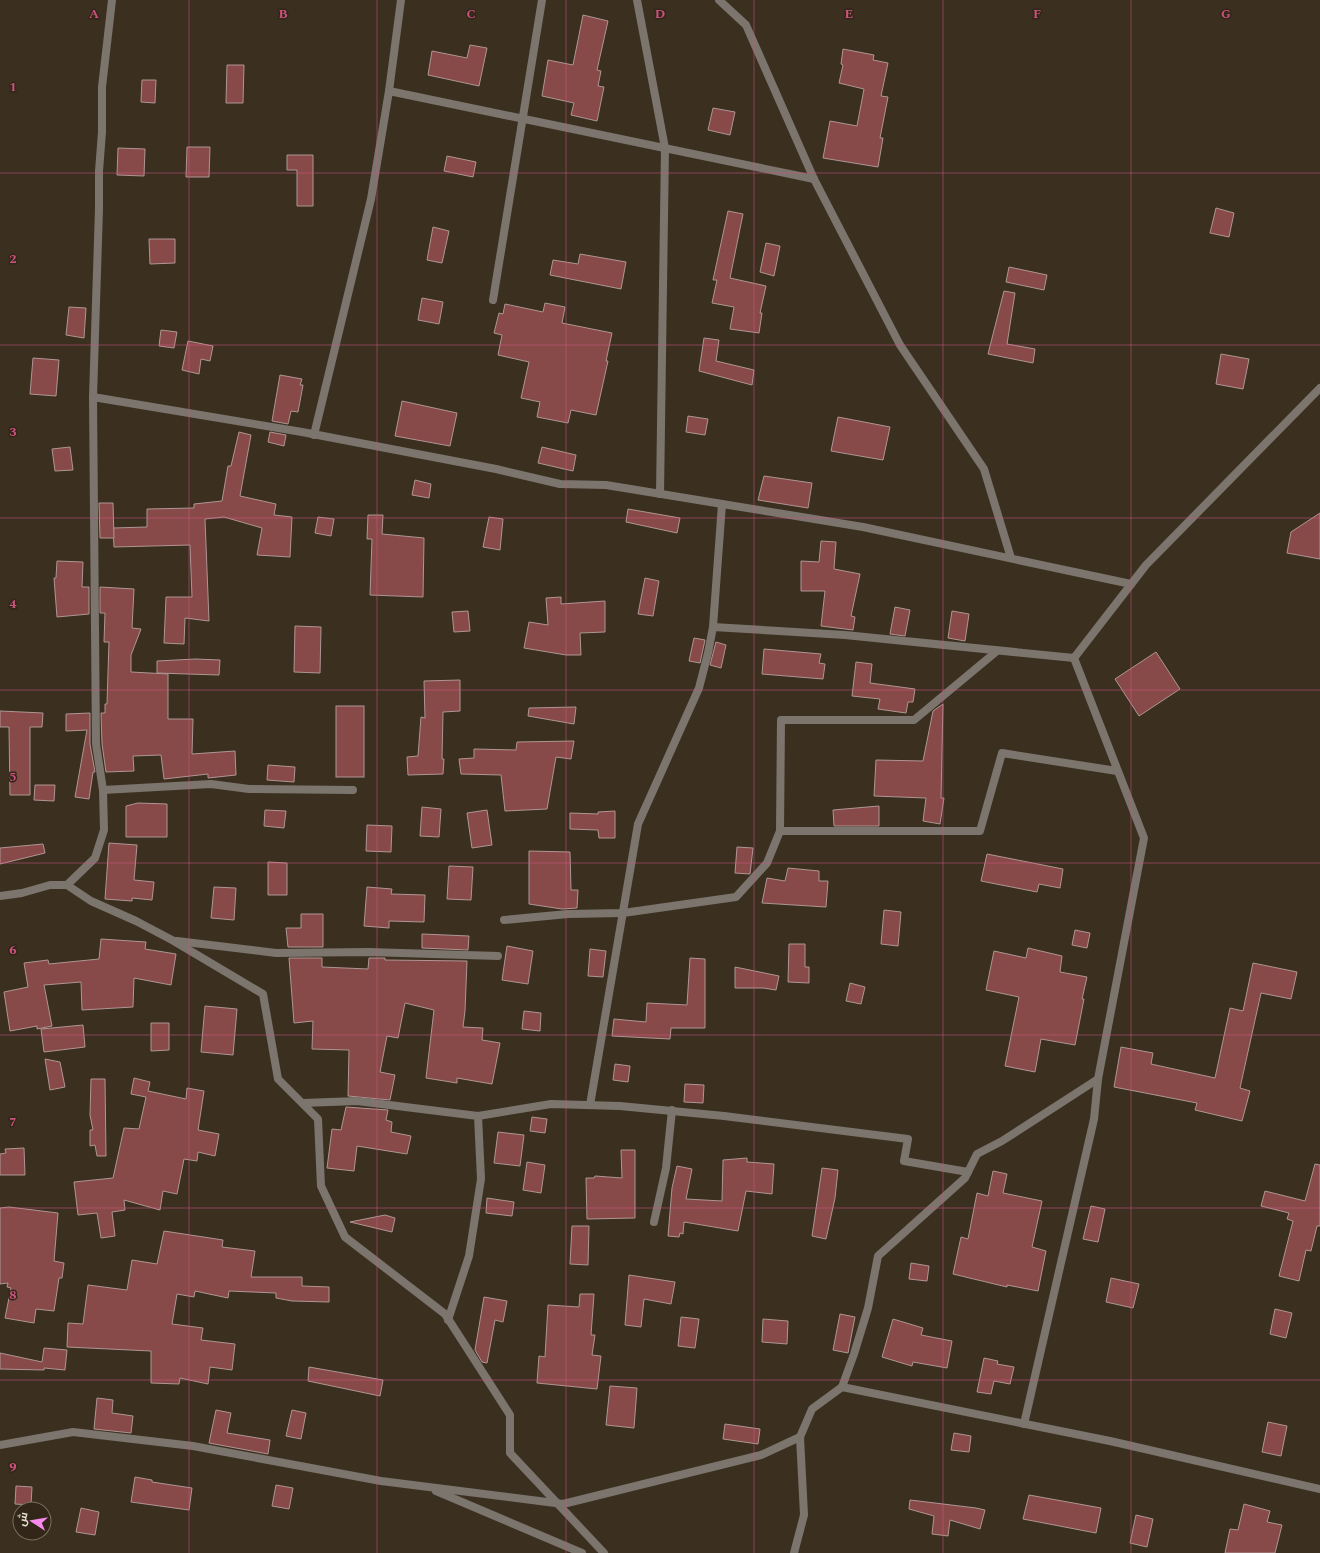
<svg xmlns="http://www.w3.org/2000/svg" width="1320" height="1553" font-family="Spectral,Cairo,serif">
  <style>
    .building { fill: #884a48; stroke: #af9594 }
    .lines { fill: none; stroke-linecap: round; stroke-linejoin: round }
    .street { stroke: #7c756e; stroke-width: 8 }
    .grid { fill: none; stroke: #cc537f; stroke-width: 1; stroke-opacity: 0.55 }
    .grid-label { font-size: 13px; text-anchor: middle; font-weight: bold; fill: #cc537f; stroke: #312617; stroke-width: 3; stroke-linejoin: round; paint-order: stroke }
  </style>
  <rect width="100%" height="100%" fill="#3b3020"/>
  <g class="building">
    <polygon points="583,15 608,21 597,70 601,71 598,86 604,87 597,121 571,115 574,103 542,96 548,60 573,65"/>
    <polygon points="470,45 487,48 479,86 428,75 432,51 467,58"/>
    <polygon points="843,49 874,55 873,60 888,63 881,96 888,97 880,138 883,138 878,167 823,158 830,121 857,126 864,89 839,83 843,65 841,64"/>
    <polygon points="227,65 244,65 243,103 226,103"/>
    <polygon points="142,80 156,80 155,103 141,102"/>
    <polygon points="713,108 735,112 730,135 708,130"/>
    <polygon points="187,147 210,147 209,177 186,177"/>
    <polygon points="118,148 145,149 144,176 117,175"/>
    <polygon points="287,155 313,155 313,206 297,206 297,170 287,170"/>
    <polygon points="447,156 476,162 473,177 444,171"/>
    <polygon points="1216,208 1234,213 1229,237 1210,233"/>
    <polygon points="728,211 743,214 730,278 766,286 760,313 762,313 759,333 730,329 734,307 712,303 717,280 713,280"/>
    <polygon points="433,227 449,231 442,263 427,260"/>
    <polygon points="149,239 175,239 175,263 150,264"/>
    <polygon points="766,243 780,246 774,276 760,272"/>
    <polygon points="580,254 626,262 621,289 550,275 553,260 578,264"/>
    <polygon points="1009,267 1047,275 1044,290 1006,282"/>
    <polygon points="1004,291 1015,293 1007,344 1035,349 1033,363 988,354"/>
    <polygon points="422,298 443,302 439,324 418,320"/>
    <polygon points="545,303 565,307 562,323 612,333 606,361 608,361 596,415 571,410 568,423 537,417 540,402 521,398 529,362 498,355 502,335 494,333 499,313 503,314 505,304 543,312"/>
    <polygon points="69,307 86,308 84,338 66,335"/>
    <polygon points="161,330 177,332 174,348 159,346"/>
    <polygon points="704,338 719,340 716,361 754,370 752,385 699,371"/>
    <polygon points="188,341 213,346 210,361 201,359 199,374 182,370"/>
    <polygon points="1221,354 1249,359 1243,389 1216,384"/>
    <polygon points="33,358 59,360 56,396 30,394"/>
    <polygon points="280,375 302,379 300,385 303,385 298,412 291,411 288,424 272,421"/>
    <polygon points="402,401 457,413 450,446 395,436"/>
    <polygon points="688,416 708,419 705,435 686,432"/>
    <polygon points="838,417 890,427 883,460 831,451"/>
    <polygon points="239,432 251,435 240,496 276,504 274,515 292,517 290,557 257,555 262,528 224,517 205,519 209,621 185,618 184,644 164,643 166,597 192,597 190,545 114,547 113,528 147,527 147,509 194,508 194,504 222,501 228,466 231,466"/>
    <polygon points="270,432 286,435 284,446 268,442"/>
    <polygon points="70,447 73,470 55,471 52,449"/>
    <polygon points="542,447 576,455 573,471 538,463"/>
    <polygon points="764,476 812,483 808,508 758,500"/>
    <polygon points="415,480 431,484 429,498 412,495"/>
    <polygon points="99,503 113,503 114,538 100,538"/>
    <polygon points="628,509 680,518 677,533 626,522"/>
    <polygon points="1320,513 1320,559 1287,553 1291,532"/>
    <polygon points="368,515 383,515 382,534 424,538 423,597 370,595 372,539 367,539"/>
    <polygon points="318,517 334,519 331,536 315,533"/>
    <polygon points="489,517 503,519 500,550 483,547"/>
    <polygon points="821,541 836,542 834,569 860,574 851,616 855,617 853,630 821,626 825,591 801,591 801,561 819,562"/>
    <polygon points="57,561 83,562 82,587 89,587 89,614 57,617 54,578 56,578"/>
    <polygon points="645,578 659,581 653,616 638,614"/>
    <polygon points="100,587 134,589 132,628 141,629 131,655 131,672 168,674 168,719 193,719 192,754 235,751 236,775 208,778 208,774 164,779 161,755 133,756 134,771 106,772 102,744 101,713 105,713 105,704 107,704 109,642 104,642 105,613 100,613"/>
    <polygon points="561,597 561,604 605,601 605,632 580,633 581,655 566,655 524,648 529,622 548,625 546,598"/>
    <polygon points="895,607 910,610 905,636 890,634"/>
    <polygon points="468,611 470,631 454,632 452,612"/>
    <polygon points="952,611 969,614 965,641 948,638"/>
    <polygon points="295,626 321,627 320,673 294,672"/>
    <polygon points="694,638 705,640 700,663 689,661"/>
    <polygon points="716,642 726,645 721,668 710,665"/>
    <polygon points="764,649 821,654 819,663 825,664 823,679 762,674"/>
    <polygon points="1156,652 1180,689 1139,716 1115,679"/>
    <polygon points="195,659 220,660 219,675 157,673 157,661"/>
    <polygon points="856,662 872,664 870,683 915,689 913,702 908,702 906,713 878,709 880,699 852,696"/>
    <polygon points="460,680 460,711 443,712 442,759 444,759 443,774 408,775 407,757 418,756 421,717 425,718 424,681"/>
    <polygon points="943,704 941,798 944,798 940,824 923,821 926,798 874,796 876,760 923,761 933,711"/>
    <rect x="336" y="706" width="28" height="71"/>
    <polygon points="576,707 574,724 528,716 529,708"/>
    <polygon points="0,711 43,713 42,727 30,727 30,795 10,795 9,727 0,727"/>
    <polygon points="90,713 90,744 95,772 93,772 89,799 75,797 87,730 66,731 66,714"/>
    <polygon points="574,741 571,759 556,757 547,809 505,811 501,775 461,774 459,759 474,758 474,749 516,750 517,742"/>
    <polygon points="268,765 295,767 294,782 267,780"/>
    <polygon points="35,785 55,785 54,801 34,800"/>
    <polygon points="138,803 167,804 167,837 126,837 126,806"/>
    <polygon points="879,806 879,826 834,826 833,810"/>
    <polygon points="422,807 441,809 439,837 420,836"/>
    <polygon points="265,810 286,811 284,828 264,826"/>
    <polygon points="487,810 492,845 472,848 467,813"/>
    <polygon points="615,811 615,838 599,838 598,830 570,829 570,813 598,814 598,812"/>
    <polygon points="367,825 392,826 391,852 366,851"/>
    <polygon points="109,843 137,845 134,880 154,882 152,900 132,898 132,901 105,899"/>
    <polygon points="43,844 45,853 0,864 0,848"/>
    <polygon points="737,847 753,848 750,874 735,873"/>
    <polygon points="529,851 570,852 571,890 578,890 577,908 562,909 529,904"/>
    <polygon points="987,854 1063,869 1060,888 1039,884 1037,892 981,881"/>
    <polygon points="268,862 287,863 287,895 268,895"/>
    <polygon points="449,866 473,867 471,900 447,899"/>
    <polygon points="788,868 819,871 819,881 828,881 826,907 762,903 767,878 785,881"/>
    <polygon points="214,887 236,888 234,920 211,918"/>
    <polygon points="367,887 392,889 391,894 425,895 424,922 389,921 389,928 364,926"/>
    <polygon points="884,910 901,912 898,946 881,944"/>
    <polygon points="301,914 323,914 323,947 288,947 286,928 301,928"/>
    <polygon points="1075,930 1090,933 1087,948 1072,945"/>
    <polygon points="422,934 469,936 468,950 422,948"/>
    <polygon points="101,939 146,942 145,949 176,954 171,985 134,978 133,1007 82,1010 81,982 44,985 52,1026 37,1029 37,1026 10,1031 4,992 28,987 24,963 48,960 49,964 99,959"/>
    <polygon points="789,944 805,944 805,967 809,967 809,983 788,982"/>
    <polygon points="507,946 533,951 528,984 502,980"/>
    <polygon points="1028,948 1062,956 1060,972 1087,977 1082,999 1084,999 1075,1045 1041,1039 1035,1072 1005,1066 1019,997 986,990 994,951 1026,958"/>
    <polygon points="590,949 606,951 603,977 588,976"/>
    <polygon points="289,958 322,958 322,967 368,969 369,958 385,958 385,960 467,961 465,1011 463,1027 483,1028 482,1040 500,1043 492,1084 457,1078 457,1083 426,1078 434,1010 405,1003 398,1038 387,1036 380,1072 395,1075 390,1100 348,1096 349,1050 312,1049 313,1021 294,1023"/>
    <polygon points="690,958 705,959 705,1028 671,1028 670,1039 612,1036 614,1019 646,1022 647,1003 687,1005"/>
    <polygon points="1253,963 1297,972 1291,999 1261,993 1240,1088 1250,1091 1242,1121 1195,1110 1197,1103 1114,1087 1121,1047 1153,1053 1151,1064 1215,1078 1230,1008 1243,1011"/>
    <polygon points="735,967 779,976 776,990 763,988 735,988"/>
    <polygon points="850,983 865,987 861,1004 846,1001"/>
    <polygon points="205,1006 237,1009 233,1055 201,1052"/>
    <polygon points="524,1011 541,1013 540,1031 522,1029"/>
    <polygon points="151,1023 169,1023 169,1050 151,1051"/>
    <polygon points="83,1025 85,1047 44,1052 41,1029"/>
    <polygon points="45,1059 60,1062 65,1087 50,1090"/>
    <polygon points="615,1064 630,1066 628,1082 613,1080"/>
    <polygon points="134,1078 150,1082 148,1091 186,1099 187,1088 204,1091 198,1130 219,1134 215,1156 198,1152 197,1161 184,1159 177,1194 163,1191 160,1210 124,1200 125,1210 112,1212 115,1236 101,1238 97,1213 78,1215 74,1182 113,1178 124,1128 139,1129 146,1097 131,1094"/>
    <polygon points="91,1079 105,1079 106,1156 97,1156 95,1145 90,1146 90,1130 93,1130 90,1115"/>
    <polygon points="685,1084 704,1085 703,1103 684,1102"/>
    <polygon points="346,1107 388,1110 386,1120 392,1122 391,1132 411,1136 407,1154 357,1146 354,1171 327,1168 332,1129 341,1130"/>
    <polygon points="532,1117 547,1119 545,1133 530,1131"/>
    <polygon points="498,1132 524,1135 520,1166 494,1163"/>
    <polygon points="24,1148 25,1175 0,1175 0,1154 6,1153 5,1149"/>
    <polygon points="621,1150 635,1150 635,1218 587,1219 586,1178 594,1178 595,1176 622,1178"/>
    <polygon points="747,1158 747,1162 774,1164 772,1194 746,1191 738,1231 684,1222 683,1234 680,1233 679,1237 668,1236 672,1188 677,1166 692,1169 686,1199 722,1201 723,1160"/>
    <polygon points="527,1162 545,1165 541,1193 523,1190"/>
    <polygon points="1315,1164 1320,1165 1320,1226 1317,1226 1311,1251 1306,1250 1299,1281 1279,1276 1293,1221 1287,1219 1289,1213 1261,1206 1265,1191 1305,1201"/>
    <polygon points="822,1168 838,1170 835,1198 826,1239 812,1236"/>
    <polygon points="993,1171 1007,1174 1003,1193 1042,1201 1032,1247 1046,1251 1038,1291 1007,1285 1007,1287 953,1274 961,1237 968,1239 977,1193 988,1196"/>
    <polygon points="487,1198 514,1202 512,1216 486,1213"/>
    <polygon points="1091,1206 1105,1209 1098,1242 1083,1239"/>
    <polygon points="9,1207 58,1213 54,1261 64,1263 62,1278 59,1278 54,1311 36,1309 34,1323 5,1318 11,1288 7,1287 8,1283 0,1284 0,1208"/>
    <polygon points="385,1215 395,1218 392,1232 350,1222"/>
    <polygon points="572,1226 589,1226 588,1265 570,1264"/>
    <polygon points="164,1231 223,1240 222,1247 255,1251 251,1277 302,1277 302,1286 329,1287 329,1302 292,1301 276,1298 276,1293 229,1291 228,1298 195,1291 194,1297 177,1294 172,1324 203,1328 201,1340 235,1344 232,1370 210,1367 208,1384 180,1378 179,1384 151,1383 151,1351 67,1347 68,1323 83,1324 88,1285 127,1290 132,1260 157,1264"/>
    <polygon points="911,1263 929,1266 927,1281 909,1279"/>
    <polygon points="629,1275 675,1282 671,1304 644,1299 641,1327 625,1325"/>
    <polygon points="1111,1278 1139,1284 1133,1308 1106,1302"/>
    <polygon points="580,1294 594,1294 591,1335 595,1335 592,1355 601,1356 597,1389 537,1383 539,1356 545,1357 548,1305 579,1307"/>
    <polygon points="484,1297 507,1301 503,1322 495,1320 487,1363 482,1362 475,1350"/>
    <polygon points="1275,1309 1292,1313 1286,1338 1270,1334"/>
    <polygon points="840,1314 855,1317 848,1353 833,1350"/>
    <polygon points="681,1317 699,1319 695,1348 678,1346"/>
    <polygon points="763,1319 788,1321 787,1344 762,1342"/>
    <polygon points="893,1319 923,1328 921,1335 952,1341 947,1368 913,1362 912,1366 882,1357"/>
    <polygon points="44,1348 67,1350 65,1370 44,1368 44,1370 0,1369 0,1353 42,1362"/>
    <polygon points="984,1358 998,1361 997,1364 1014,1367 1010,1384 994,1381 991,1394 977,1392"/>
    <polygon points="309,1367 383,1380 380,1396 308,1381"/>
    <polygon points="610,1386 637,1388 634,1428 606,1425"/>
    <polygon points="97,1398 113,1400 112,1413 133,1416 131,1433 94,1429"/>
    <polygon points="216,1410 231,1413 227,1433 270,1440 268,1454 209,1443"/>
    <polygon points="292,1410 306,1413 301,1439 286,1436"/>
    <polygon points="1268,1422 1287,1426 1281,1456 1262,1452"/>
    <polygon points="725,1424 760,1429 758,1444 723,1439"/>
    <polygon points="954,1433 971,1436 969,1452 951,1450"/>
    <polygon points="135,1477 152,1480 152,1482 192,1488 189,1510 131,1502"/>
    <polygon points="276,1485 293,1488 289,1509 272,1506"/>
    <polygon points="16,1486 32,1487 31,1505 15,1504"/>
    <polygon points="1029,1495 1101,1508 1096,1533 1023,1519"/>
    <polygon points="910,1500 976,1508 985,1510 980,1529 950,1520 948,1536 932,1534 934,1516 909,1509"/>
    <polygon points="1244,1504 1270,1511 1267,1522 1282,1525 1275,1553 1225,1553 1230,1529 1238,1530"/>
    <polygon points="81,1508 99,1512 95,1535 76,1532"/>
    <polygon points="1136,1515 1153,1519 1147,1547 1130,1543"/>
  </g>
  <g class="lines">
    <g class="street">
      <polyline points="637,0 665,148 660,494"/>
      <polyline points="719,0 746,25 814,179 900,345 984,469 1011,558"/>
      <polyline points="389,91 814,179"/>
      <polyline points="493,300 542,0"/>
      <polyline points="93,397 302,432 496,469 560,484 606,485 863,527 1131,584"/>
      <polyline points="314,435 371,199 389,91 401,0"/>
      <polyline points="713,627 845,635 1074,658"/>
      <polyline points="103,790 211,784 249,789 353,790"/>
      <polyline points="780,831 980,831 1002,753 1117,771"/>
      <polyline points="67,885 95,858 104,830 103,790 96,744 93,397 99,209 99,171 102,132 102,87 112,0"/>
      <polyline points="0,896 22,893 50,885 67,885 91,901 136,921 172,940 263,994 278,1079 318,1119 321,1186 345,1237 445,1314 510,1415 510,1453 604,1553"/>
      <polyline points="504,920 568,914 623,913 736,897 767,863 780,831 781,720 914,720 997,651"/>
      <polyline points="177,941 276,953 369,952 498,956"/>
      <polyline points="303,1103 357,1101 478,1116 481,1179 469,1256 448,1320"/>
      <polyline points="590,1105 638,824 699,688 708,653 713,627 722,504"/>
      <polyline points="478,1116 551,1104 620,1106 724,1116 908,1139 904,1161 968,1172"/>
      <polyline points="654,1222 666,1168 672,1110"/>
      <polyline points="842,1387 1110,1441 1320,1489"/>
      <polyline points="1024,1424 1094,1119 1098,1079 1144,838 1074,658 1146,565 1320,388"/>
      <polyline points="0,1445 73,1432 193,1446 381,1481 563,1504 761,1455 800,1437"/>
      <polyline points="436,1491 582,1553"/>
      <polyline points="794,1553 804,1515 800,1437 812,1409 842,1387 854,1354 868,1308 878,1256 965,1178 977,1154 1002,1141 1098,1079"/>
    </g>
  </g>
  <path class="grid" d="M189,0V1553M377,0V1553M566,0V1553M754,0V1553M943,0V1553M1131,0V1553M0,173H1320M0,345H1320M0,518H1320M0,690H1320M0,863H1320M0,1035H1320M0,1208H1320M0,1380H1320"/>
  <g class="grid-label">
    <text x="94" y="18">A</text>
    <text x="283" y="18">B</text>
    <text x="471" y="18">C</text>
    <text x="660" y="18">D</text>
    <text x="849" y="18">E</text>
    <text x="1037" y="18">F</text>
    <text x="1226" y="18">G</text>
    <text x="13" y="91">1</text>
    <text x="13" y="263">2</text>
    <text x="13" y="436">3</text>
    <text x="13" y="608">4</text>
    <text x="13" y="781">5</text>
    <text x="13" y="954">6</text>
    <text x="13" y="1126">7</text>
    <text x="13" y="1299">8</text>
    <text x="13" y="1471">9</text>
  </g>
  <g transform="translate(32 1521) rotate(282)"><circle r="19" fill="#312617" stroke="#796f62"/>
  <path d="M0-3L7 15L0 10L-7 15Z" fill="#f788ec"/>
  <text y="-6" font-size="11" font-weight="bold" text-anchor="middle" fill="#e4ddd3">ش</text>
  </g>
</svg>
